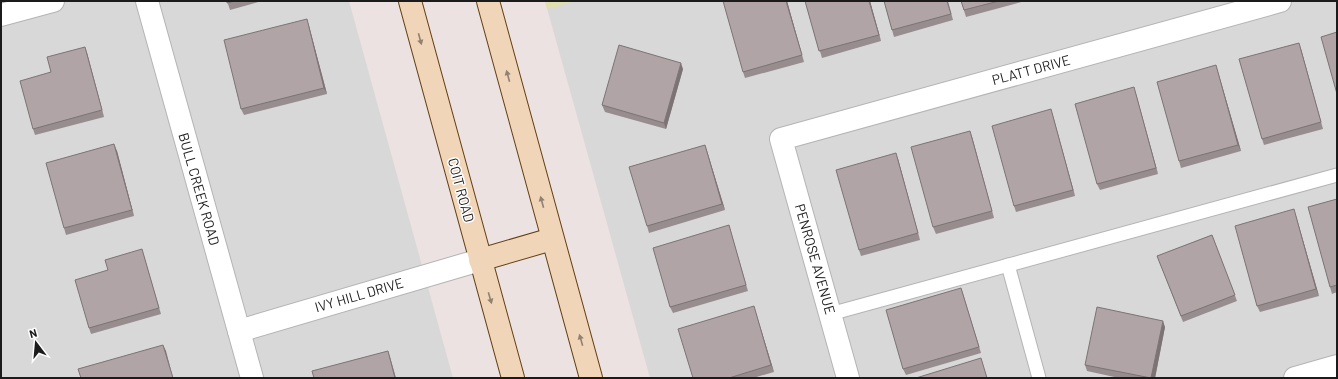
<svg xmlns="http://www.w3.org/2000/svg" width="1338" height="379" font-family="Barlow,sans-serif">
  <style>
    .residential { fill: #d9d8d8 }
    .grass { fill: #e1dfac }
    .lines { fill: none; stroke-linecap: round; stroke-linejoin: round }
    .lane-casing { stroke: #b4b4b4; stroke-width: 15 }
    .street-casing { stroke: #b4b4b4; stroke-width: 24 }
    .secondary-casing { stroke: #633f10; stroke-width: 24 }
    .lane { stroke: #fff; stroke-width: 13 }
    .street { stroke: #fff; stroke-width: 22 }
    .secondary { stroke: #f1d5b9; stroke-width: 22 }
    .wall { fill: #978d8f }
    .shaded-wall { fill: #7b7374 }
    .building { fill: #b0a4a6; stroke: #7b7374 }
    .oneway { fill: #918172 }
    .labels { text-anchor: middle; stroke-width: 3; stroke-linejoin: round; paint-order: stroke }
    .street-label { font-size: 14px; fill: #1b1b1b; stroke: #fff }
  </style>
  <rect width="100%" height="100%" fill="#ebe2e1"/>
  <g class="residential">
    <polygon points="1,1 349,1 453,378 1,378"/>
    <polygon points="545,1 1337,1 1337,378 650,378"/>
  </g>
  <polygon class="grass" points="545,1 575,1 547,9"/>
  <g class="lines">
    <g class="lane-casing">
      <g id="lane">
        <polyline points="1008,265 1039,378"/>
        <polyline points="830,314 1337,175"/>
      </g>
    </g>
    <g class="street-casing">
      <g id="street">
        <polyline points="147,1 252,378"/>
        <polyline points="1,15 53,1"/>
        <polyline points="239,331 480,260"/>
        <polyline points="848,378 781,139 1280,1"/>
        <polyline points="1295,378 1337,366"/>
      </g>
    </g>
    <g class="secondary-casing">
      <g id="secondary">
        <polyline points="410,1 513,378"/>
        <polyline points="488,1 591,378"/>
        <polyline points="480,260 552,239"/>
      </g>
    </g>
    <use href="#lane" class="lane"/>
    <use href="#street" class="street"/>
    <use href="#secondary" class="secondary"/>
  </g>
  <g class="wall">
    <polygon points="227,1 262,1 230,10"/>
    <polygon points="787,1 804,62 745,78 743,72"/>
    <polygon points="805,1 870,1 881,41 822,58"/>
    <polygon points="884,1 948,1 953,20 894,37"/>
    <polygon points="961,1 1025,1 966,17"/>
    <polygon points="309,26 327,94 244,115 241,109"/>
    <polygon points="1301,49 1323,129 1264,145 1262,139"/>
    <polygon points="87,53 104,117 35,135 33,129 51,72"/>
    <polygon points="683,69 666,129 605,112 602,105"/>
    <polygon points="1218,72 1241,151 1181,168 1179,161"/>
    <polygon points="1136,94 1158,174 1100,190 1097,184"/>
    <polygon points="1053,116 1075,196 1016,212 1014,206"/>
    <polygon points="972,137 994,218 936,234 933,227"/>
    <polygon points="705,145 725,210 649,233 647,226"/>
    <polygon points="117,151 134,216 66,235 64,228"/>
    <polygon points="898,159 920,240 861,256 859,250"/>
    <polygon points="1337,199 1337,292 1332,294 1330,287"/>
    <polygon points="1296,216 1319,296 1260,312 1257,306"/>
    <polygon points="729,225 748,291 673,313 670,307"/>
    <polygon points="1212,235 1237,301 1183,322 1157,256"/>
    <polygon points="144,256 161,314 91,334 89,328 108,270"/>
    <polygon points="961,288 981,353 906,375 903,369"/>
    <polygon points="756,313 774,372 753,378 693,378"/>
    <polygon points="1165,327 1155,378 1119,378 1087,371 1085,365"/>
  </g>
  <g class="shaded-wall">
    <polygon points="786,1 787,1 804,62 802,55"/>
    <polygon points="869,1 870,1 881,41 879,35"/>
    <polygon points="307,19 309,26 327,94 324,88"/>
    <polygon points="1299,43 1301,49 1323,129 1321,122"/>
    <polygon points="85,47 87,53 104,117 102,110"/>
    <polygon points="681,63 683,69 666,129 664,123"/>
    <polygon points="1216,65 1218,72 1241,151 1238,145"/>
    <polygon points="1134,87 1136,94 1158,174 1156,168"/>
    <polygon points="1051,109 1053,116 1075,196 1073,190"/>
    <polygon points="970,131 972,137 994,218 992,211"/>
    <polygon points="114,144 117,151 134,216 132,210"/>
    <polygon points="705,145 707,151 725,210 722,204"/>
    <polygon points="896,153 898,159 920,240 918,233"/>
    <polygon points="1294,209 1296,216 1319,296 1316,289"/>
    <polygon points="961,288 963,294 981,353 979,347"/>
    <polygon points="754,306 756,313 774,372 771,365"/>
    <polygon points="1163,321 1165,327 1155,378 1151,378"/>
    <polygon points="163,345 166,351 173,378"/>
    <polygon points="388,351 390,357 396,378 395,378"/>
  </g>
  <g class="building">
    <polygon points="227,1 235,1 227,3"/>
    <polygon points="723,1 786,1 802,55 743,72"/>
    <polygon points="805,1 869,1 879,35 819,51"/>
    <polygon points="884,1 947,1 951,14 892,30"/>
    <polygon points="961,1 999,1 964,10"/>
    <polygon points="307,19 324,88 241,109 224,40"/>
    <polygon points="1337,32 1337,94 1321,37"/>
    <polygon points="1299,43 1321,122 1262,139 1239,59"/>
    <polygon points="619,45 681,63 664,123 602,105"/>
    <polygon points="85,47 102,110 33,129 20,81 51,72 47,57"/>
    <polygon points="1216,65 1238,145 1179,161 1157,82"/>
    <polygon points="1134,87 1156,168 1097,184 1075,104"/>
    <polygon points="1051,109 1073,190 1014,206 992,126"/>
    <polygon points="970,131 992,211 933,227 911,147"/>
    <polygon points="114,144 132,210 64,228 46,163"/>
    <polygon points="705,145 722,204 647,226 629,167"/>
    <polygon points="896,153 918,233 859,250 836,170"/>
    <polygon points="1337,199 1337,285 1330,287 1308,207"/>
    <polygon points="1294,209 1316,289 1257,306 1235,226"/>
    <polygon points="729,225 746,285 670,307 653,248"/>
    <polygon points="1212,235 1235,295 1181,316 1157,256"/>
    <polygon points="142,249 159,308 89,328 75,280 108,270 105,260"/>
    <polygon points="961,288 979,347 903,369 886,310"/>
    <polygon points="754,306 771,365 729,378 693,378 678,329"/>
    <polygon points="1097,307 1163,321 1151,378 1085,365"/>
    <polygon points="163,345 173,378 81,378 78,369"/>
    <polygon points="388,351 395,378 314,378 312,371"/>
    <polygon points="981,358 987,378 916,378"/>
  </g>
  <defs><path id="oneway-solid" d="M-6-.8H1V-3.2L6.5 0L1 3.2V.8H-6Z"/></defs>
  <g class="oneway">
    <use href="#oneway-solid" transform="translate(420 39) rotate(75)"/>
    <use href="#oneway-solid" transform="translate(508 76) rotate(-105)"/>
    <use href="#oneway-solid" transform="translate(542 202) rotate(-105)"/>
    <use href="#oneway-solid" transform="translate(490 298) rotate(74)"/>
    <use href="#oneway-solid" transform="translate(581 340) rotate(-106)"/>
  </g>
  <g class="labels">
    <g class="street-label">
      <text transform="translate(1031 70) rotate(-15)" y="5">PLATT DRIVE</text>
      <text transform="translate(199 189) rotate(74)" y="5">BULL CREEK ROAD</text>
      <text transform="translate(461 190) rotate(75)" y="5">COIT ROAD</text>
      <text transform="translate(815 259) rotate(74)" y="5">PENROSE AVENUE</text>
      <text transform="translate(359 295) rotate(-16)" y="5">IVY HILL DRIVE</text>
    </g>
  </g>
  <rect width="1338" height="379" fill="none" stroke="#1b1b1b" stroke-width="4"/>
  <g transform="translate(36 343) rotate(344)" stroke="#ffffff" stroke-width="3" paint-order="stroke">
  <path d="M0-3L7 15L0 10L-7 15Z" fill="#1b1b1b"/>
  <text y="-6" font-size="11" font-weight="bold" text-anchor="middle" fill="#1b1b1b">N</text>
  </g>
</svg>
